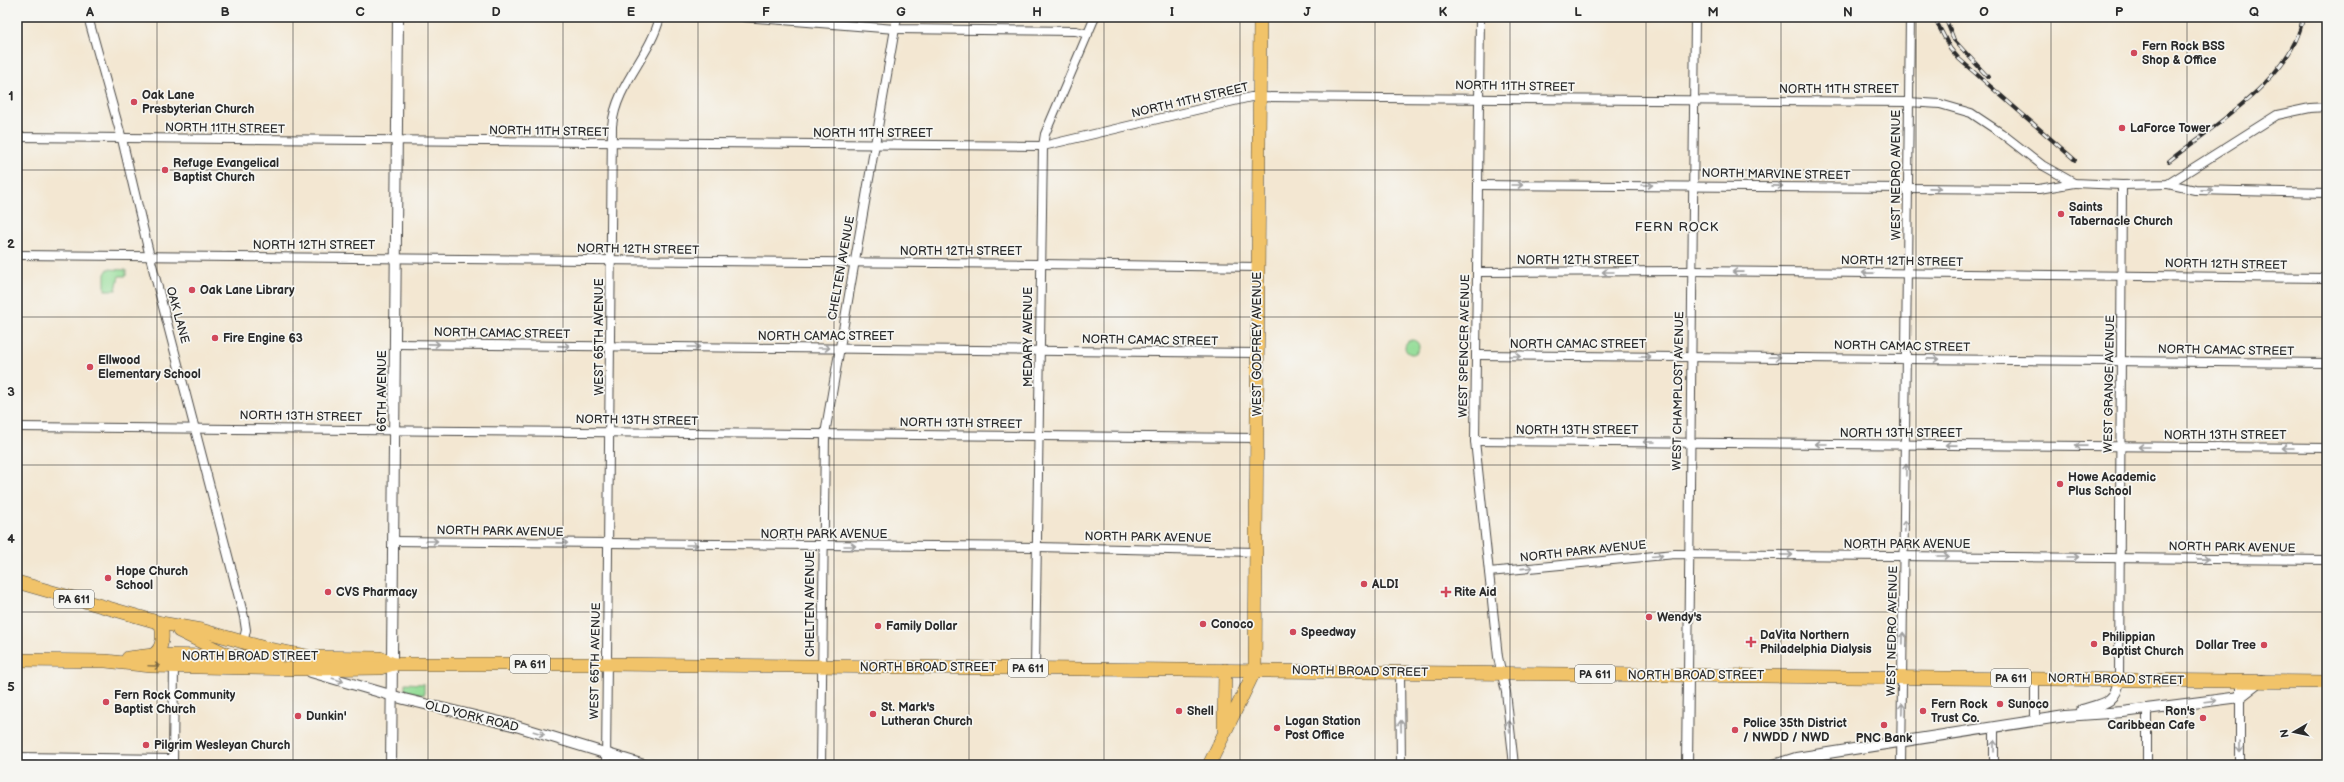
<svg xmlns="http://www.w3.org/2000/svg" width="2344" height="782" font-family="'Balsamiq Sans',sans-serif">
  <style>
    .green { fill: #94dd98; stroke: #608462 }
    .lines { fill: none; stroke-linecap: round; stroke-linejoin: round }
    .minor-casing { stroke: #494744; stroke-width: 10 }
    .tertiary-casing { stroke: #494744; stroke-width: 12 }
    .primary-casing { stroke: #494744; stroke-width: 14 }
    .minor { stroke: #fff; stroke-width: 8 }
    .tertiary { stroke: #fff; stroke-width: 10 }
    .primary { stroke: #f1c369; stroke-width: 13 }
    .rail-casing { stroke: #2b2b2b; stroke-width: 4 }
    .rail { stroke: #f6f6f2; stroke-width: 2.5; stroke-dasharray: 8; stroke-linecap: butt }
    .oneway { stroke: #a0a0a0 }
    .oneway2 { stroke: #8e774a }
    .grid { fill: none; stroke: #2b2b2b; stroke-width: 1; stroke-opacity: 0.55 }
    .poi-dot { fill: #d1495b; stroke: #f6f6f2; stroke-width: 1.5 }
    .labels { text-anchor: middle; stroke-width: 3.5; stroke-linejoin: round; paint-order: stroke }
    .shield { fill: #f6f6f2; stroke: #686867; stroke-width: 1 }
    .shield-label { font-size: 11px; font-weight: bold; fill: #2b2b2b }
    .poi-label { font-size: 12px; font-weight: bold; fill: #2b2b2b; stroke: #f6f6f2; text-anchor: start }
    .street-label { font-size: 12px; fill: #2b2b2b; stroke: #f6f6f2 }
    .neighbourhood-label { font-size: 13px; letter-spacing: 1px; fill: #2b2b2b; stroke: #f6f6f2 }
    .neatline { fill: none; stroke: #2b2b2b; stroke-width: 1.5 }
    .grid-label { font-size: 13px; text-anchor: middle; font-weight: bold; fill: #2b2b2b }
  </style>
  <rect width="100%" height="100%" fill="#f6f6f2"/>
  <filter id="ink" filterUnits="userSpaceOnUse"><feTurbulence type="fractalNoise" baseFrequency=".025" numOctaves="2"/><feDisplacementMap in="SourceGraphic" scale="8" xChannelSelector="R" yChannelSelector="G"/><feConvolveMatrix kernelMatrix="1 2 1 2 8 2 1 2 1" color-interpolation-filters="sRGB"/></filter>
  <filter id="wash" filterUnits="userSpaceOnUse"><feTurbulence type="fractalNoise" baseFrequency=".012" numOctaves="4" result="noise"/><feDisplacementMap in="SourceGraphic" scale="16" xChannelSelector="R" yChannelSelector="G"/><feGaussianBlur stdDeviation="0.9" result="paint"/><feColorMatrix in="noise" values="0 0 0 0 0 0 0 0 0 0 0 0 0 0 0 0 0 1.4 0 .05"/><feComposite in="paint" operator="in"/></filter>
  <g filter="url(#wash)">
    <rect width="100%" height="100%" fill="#f3e7d2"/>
    <g class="green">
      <polygon points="108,269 126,270 126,276 119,276 116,290 105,290 105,274"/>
      <circle cx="1412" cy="347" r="7"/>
      <polygon points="405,683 424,684 424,695 405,690"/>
    </g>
  </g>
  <g filter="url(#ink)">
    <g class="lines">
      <g class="minor-casing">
        <g id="minor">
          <polyline points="88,17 122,139 150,257 244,617 246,630 243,643"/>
          <polyline points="744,17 895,29 1076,31 1088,34"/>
          <polyline points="1480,17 1475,441 1498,657 1506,692 1514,765"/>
          <polyline points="17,137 1043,146 1251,97 1908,102 1940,104 1971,113 2001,133 2042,165 2074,183 2122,185 2168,184 2277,115 2310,108 2327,107"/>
          <polyline points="2168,184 2195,190 2327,193"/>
          <polyline points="1478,185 2039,189 2074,183"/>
          <polyline points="17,255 1040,264 1258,267"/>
          <polyline points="1477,272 1692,271 2327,278"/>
          <polyline points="395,344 1257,353"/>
          <polyline points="1476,355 2327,363"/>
          <polyline points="17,427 1257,438"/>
          <polyline points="1475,441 2327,448"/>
          <polyline points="393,541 1037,547 1256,552"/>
          <polyline points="1489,572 1675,554 2327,560"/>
          <polyline points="1035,668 1043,146 1045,134 1095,17"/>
          <polyline points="1400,672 1401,765"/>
          <polyline points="1688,675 1695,17"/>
          <polyline points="2119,679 2122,185"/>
          <polyline points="2035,720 2035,678"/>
          <polyline points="17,757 173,759"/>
          <polyline points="173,765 174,663"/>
          <path d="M606,765L612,126C616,84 650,57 660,17"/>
          <polyline points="821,765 825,434 897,17"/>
          <polyline points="1901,765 1910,17"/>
          <polyline points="1994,765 1994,727"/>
          <polyline points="2147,765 2147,709"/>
          <polyline points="2240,765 2240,680"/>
        </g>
      </g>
      <g class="tertiary-casing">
        <g id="tertiary">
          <polyline points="311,672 404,699 516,726 644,765"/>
          <path d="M2082,710C2102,704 2117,703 2119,679"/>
          <polyline points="391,765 398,17"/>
          <polyline points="1687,765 1688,675"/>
          <polyline points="1774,765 1796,758 2065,716 2123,712 2240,697 2262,680"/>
        </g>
      </g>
      <g class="primary-casing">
        <g id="primary">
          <polyline points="17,582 161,623 201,630 268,649 306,656"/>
          <polyline points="179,631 228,655"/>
          <path d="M153,655C164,648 163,635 161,623"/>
          <polyline points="298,657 380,658 393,664"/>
          <polyline points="128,658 153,655 278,657"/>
          <polyline points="17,660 106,661 151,666 300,669 380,668 393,664 607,664 2327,682"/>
          <polyline points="1224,728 1225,670"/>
          <polyline points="1209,765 1255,670 1260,17"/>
        </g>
      </g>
      <use href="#minor" class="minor"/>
      <use href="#tertiary" class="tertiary"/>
      <use href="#primary" class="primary"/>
      <g class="rail-casing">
        <g id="rail">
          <polyline points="1934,17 1950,48 1959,59 2075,160"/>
          <polyline points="1945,17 1954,40 1988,77"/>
          <path d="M2169,161C2214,125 2294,77 2303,17"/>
        </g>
      </g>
      <use href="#rail" class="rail"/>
    </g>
    <defs><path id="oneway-shaft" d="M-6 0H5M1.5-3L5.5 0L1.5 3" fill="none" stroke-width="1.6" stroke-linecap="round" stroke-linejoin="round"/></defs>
    <g class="oneway">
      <use href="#oneway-shaft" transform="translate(1517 185)"/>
      <use href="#oneway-shaft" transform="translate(1647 185)"/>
      <use href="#oneway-shaft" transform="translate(1777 186) rotate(1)"/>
      <use href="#oneway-shaft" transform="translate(1935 188) rotate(1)"/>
      <use href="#oneway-shaft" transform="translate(2207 190) rotate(1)"/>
      <use href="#oneway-shaft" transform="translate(1608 272) rotate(180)"/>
      <use href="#oneway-shaft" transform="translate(1738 272) rotate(-179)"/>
      <use href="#oneway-shaft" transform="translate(1868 273) rotate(-179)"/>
      <use href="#oneway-shaft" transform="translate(434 344) rotate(1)"/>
      <use href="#oneway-shaft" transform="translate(564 346) rotate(1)"/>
      <use href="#oneway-shaft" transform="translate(694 347)"/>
      <use href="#oneway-shaft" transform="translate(824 348)"/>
      <use href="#oneway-shaft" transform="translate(1515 356)"/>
      <use href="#oneway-shaft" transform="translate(1645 357)"/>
      <use href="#oneway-shaft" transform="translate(1775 357)"/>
      <use href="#oneway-shaft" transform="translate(1933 359) rotate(1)"/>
      <use href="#oneway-shaft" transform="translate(1649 442) rotate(-180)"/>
      <use href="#oneway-shaft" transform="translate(1821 444) rotate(-180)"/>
      <use href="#oneway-shaft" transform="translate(1951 445) rotate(-179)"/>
      <use href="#oneway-shaft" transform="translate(2081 446) rotate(-179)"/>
      <use href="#oneway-shaft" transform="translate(2144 447) rotate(-180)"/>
      <use href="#oneway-shaft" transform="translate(2288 448) rotate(-180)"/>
      <use href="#oneway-shaft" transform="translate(1906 470) rotate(-89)"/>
      <use href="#oneway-shaft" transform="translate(1905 526) rotate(-89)"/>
      <use href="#oneway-shaft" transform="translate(432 541)"/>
      <use href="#oneway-shaft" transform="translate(562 543) rotate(1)"/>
      <use href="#oneway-shaft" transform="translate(692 545)"/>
      <use href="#oneway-shaft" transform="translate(850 546)"/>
      <use href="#oneway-shaft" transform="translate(1787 555)"/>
      <use href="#oneway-shaft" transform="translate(1657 556) rotate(-5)"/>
      <use href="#oneway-shaft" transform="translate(1943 556)"/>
      <use href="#oneway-shaft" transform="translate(2073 557)"/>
      <use href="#oneway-shaft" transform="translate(2203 559) rotate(1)"/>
      <use href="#oneway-shaft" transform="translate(1527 568) rotate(-6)"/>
      <use href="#oneway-shaft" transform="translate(1903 638) rotate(-89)"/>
      <use href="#oneway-shaft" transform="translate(338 680) rotate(17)"/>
      <use href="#oneway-shaft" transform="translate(2210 701) rotate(-7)"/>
      <use href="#oneway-shaft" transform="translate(1902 709) rotate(-88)"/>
      <use href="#oneway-shaft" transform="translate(1401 726) rotate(-91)"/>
      <use href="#oneway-shaft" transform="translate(1509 726) rotate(-97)"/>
      <use href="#oneway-shaft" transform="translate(539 733) rotate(17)"/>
      <use href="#oneway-shaft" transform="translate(1994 746) rotate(-90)"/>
      <use href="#oneway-shaft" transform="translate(2240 747) rotate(90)"/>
    </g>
    <use class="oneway2" href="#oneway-shaft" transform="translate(154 666) rotate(2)"/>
  </g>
  <path class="grid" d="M157,17V765M293,17V765M428,17V765M563,17V765M698,17V765M834,17V765M969,17V765M1104,17V765M1240,17V765M1375,17V765M1510,17V765M1646,17V765M1781,17V765M1916,17V765M2051,17V765M2187,17V765M17,170H2327M17,317H2327M17,465H2327M17,612H2327"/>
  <g class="poi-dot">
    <circle cx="2134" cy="53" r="4"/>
    <circle cx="134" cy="102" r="4"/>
    <circle cx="2122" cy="128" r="4"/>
    <circle cx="165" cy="170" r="4"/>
    <circle cx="2061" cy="214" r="4"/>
    <circle cx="192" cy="290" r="4"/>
    <circle cx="215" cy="338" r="4"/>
    <circle cx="90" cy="367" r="4"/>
    <circle cx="2060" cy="484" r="4"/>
    <circle cx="108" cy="578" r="4"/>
    <circle cx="1364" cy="584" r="4"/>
    <circle cx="328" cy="592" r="4"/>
    <path d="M1444 586h4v4h4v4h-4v4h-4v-4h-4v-4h4z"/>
    <circle cx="1649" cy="617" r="4"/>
    <circle cx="1203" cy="624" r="4"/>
    <circle cx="878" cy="626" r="4"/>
    <circle cx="1293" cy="632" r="4"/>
    <path d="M1749 636h4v4h4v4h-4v4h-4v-4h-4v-4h4z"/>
    <circle cx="2094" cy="644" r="4"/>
    <circle cx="2264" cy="645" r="4"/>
    <circle cx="106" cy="702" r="4"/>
    <circle cx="2000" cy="704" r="4"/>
    <circle cx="1179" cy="711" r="4"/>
    <circle cx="1923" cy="711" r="4"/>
    <circle cx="873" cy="714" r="4"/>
    <circle cx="298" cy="716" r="4"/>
    <circle cx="2203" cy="718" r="4"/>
    <circle cx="1884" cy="725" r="4"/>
    <circle cx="1277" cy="728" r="4"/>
    <circle cx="1735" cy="730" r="4"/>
    <circle cx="146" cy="745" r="4"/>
  </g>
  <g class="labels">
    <g class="shield">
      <rect x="54" y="590" width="40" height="18" rx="3"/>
      <rect x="510" y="655" width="40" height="18" rx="3"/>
      <rect x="1008" y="659" width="40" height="18" rx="3"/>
      <rect x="1575" y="665" width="40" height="18" rx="3"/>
      <rect x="1991" y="669" width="40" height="18" rx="3"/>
    </g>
    <g class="shield-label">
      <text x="74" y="603">PA 611</text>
      <text x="530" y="668">PA 611</text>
      <text x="1028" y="672">PA 611</text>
      <text x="1595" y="678">PA 611</text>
      <text x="2011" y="682">PA 611</text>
    </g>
    <g class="poi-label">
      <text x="2142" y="50">Fern Rock BSS<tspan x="2142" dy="14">Shop &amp; Office</tspan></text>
      <text x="142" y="99">Oak Lane<tspan x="142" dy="14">Presbyterian Church</tspan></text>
      <text x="2130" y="132">LaForce Tower</text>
      <text x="173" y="167">Refuge Evangelical<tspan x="173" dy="14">Baptist Church</tspan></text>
      <text x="2069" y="211">Saints<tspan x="2069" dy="14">Tabernacle Church</tspan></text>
      <text x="200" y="294">Oak Lane Library</text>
      <text x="223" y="342">Fire Engine 63</text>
      <text x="98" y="364">Ellwood<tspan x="98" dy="14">Elementary School</tspan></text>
      <text x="2068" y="481">Howe Academic<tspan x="2068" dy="14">Plus School</tspan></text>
      <text x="116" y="575">Hope Church<tspan x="116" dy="14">School</tspan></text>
      <text x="1372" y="588">ALDI</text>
      <text x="336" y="596">CVS Pharmacy</text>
      <text x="1454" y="596">Rite Aid</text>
      <text x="1657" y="621">Wendy's</text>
      <text x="1211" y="628">Conoco</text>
      <text x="886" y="630">Family Dollar</text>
      <text x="1301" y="636">Speedway</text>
      <text x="1760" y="639">DaVita Northern<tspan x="1760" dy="14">Philadelphia Dialysis</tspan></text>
      <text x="2102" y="641">Philippian<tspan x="2102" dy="14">Baptist Church</tspan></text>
      <text x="2256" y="649" text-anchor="end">Dollar Tree</text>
      <text x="114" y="699">Fern Rock Community<tspan x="114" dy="14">Baptist Church</tspan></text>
      <text x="1931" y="708">Fern Rock<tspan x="1931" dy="14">Trust Co.</tspan></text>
      <text x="2008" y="708">Sunoco</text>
      <text x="881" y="711">St. Mark's<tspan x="881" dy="14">Lutheran Church</tspan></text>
      <text x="1187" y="715">Shell</text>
      <text x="2195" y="715" text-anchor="end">Ron's<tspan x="2195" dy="14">Caribbean Cafe</tspan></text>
      <text x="306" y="720">Dunkin'</text>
      <text x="1285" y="725">Logan Station<tspan x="1285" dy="14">Post Office</tspan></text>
      <text x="1743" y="727">Police 35th District<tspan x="1743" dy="14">/ NWDD / NWD</tspan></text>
      <text x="1884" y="742" text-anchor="middle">PNC Bank</text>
      <text x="154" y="749">Pilgrim Wesleyan Church</text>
    </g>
    <g class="street-label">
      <text transform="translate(1515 86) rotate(1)" y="4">NORTH 11TH STREET</text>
      <text x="1839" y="93">NORTH 11TH STREET</text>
      <text transform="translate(1190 100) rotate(-13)" y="4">NORTH 11TH STREET</text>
      <text transform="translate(225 128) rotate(1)" y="4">NORTH 11TH STREET</text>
      <text transform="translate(549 131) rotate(1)" y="4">NORTH 11TH STREET</text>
      <text x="873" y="137">NORTH 11TH STREET</text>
      <text transform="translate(1776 174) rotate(1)" y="4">NORTH MARVINE STREET</text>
      <text transform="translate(1896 175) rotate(-90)" y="4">WEST NEDRO AVENUE</text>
      <text x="314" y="249">NORTH 12TH STREET</text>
      <text transform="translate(638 249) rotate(1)" y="4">NORTH 12TH STREET</text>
      <text x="961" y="255">NORTH 12TH STREET</text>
      <text x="1578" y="264">NORTH 12TH STREET</text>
      <text transform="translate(1902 261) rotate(1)" y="4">NORTH 12TH STREET</text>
      <text transform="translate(2226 264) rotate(1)" y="4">NORTH 12TH STREET</text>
      <text transform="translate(841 268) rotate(-80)" y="4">CHELTEN AVENUE</text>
      <text transform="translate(178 315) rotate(75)" y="4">OAK LANE</text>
      <text transform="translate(502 333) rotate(1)" y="4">NORTH CAMAC STREET</text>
      <text x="826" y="340">NORTH CAMAC STREET</text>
      <text transform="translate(599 337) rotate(-90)" y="4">WEST 65TH AVENUE</text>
      <text transform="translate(1028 337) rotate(-90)" y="4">MEDARY AVENUE</text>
      <text transform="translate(1150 340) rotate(1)" y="4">NORTH CAMAC STREET</text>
      <text transform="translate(1257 344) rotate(-90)" y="4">WEST GODFREY AVENUE</text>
      <text x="1578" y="348">NORTH CAMAC STREET</text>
      <text transform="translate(1464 346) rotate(-89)" y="4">WEST SPENCER AVENUE</text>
      <text transform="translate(1902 346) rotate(1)" y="4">NORTH CAMAC STREET</text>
      <text transform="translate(2226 350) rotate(1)" y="4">NORTH CAMAC STREET</text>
      <text transform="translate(2109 384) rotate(-89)" y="4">WEST GRANGE AVENUE</text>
      <text transform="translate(382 391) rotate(-90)" y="4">66TH AVENUE</text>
      <text transform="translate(1678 391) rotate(-89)" y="4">WEST CHAMPLOST AVENUE</text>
      <text transform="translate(301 416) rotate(1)" y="4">NORTH 13TH STREET</text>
      <text transform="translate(637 420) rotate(1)" y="4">NORTH 13TH STREET</text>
      <text transform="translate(961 423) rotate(1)" y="4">NORTH 13TH STREET</text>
      <text x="1577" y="434">NORTH 13TH STREET</text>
      <text x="1901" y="437">NORTH 13TH STREET</text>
      <text x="2225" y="439">NORTH 13TH STREET</text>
      <text transform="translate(500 531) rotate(1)" y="4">NORTH PARK AVENUE</text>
      <text x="824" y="538">NORTH PARK AVENUE</text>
      <text transform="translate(1148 537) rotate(1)" y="4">NORTH PARK AVENUE</text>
      <text x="1907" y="548">NORTH PARK AVENUE</text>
      <text transform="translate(2232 547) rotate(1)" y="4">NORTH PARK AVENUE</text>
      <text transform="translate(1583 551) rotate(-6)" y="4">NORTH PARK AVENUE</text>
      <text transform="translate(810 604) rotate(-90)" y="4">CHELTEN AVENUE</text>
      <text transform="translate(1892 631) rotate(-89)" y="4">WEST NEDRO AVENUE</text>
      <text x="250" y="660">NORTH BROAD STREET</text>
      <text transform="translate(595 661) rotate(-89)" y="4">WEST 65TH AVENUE</text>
      <text x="928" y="671">NORTH BROAD STREET</text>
      <text transform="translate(1360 671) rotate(1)" y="4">NORTH BROAD STREET</text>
      <text x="1696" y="679">NORTH BROAD STREET</text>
      <text transform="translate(2116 679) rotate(1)" y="4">NORTH BROAD STREET</text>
      <text transform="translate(472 716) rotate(14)" y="4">OLD YORK ROAD</text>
    </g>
    <g class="neighbourhood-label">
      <text x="1677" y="231">FERN ROCK</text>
    </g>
  </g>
  <rect width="2344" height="782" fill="none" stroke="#f6f6f2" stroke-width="44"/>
  <g transform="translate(2294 732) rotate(261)" stroke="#f6f6f2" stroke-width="3" paint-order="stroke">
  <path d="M0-3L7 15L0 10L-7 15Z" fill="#2b2b2b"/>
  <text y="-6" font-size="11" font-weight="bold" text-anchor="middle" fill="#2b2b2b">N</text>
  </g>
  <rect x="22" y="22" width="2300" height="738" class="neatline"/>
  <g class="grid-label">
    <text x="90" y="16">A</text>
    <text x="225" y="16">B</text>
    <text x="360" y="16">C</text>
    <text x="496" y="16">D</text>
    <text x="631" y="16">E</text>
    <text x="766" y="16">F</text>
    <text x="901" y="16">G</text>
    <text x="1037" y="16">H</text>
    <text x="1172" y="16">I</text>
    <text x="1307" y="16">J</text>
    <text x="1443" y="16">K</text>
    <text x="1578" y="16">L</text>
    <text x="1713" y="16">M</text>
    <text x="1848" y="16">N</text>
    <text x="1984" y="16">O</text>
    <text x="2119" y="16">P</text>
    <text x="2254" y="16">Q</text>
    <text x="11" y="100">1</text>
    <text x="11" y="248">2</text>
    <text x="11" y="396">3</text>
    <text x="11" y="543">4</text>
    <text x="11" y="691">5</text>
  </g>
</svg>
